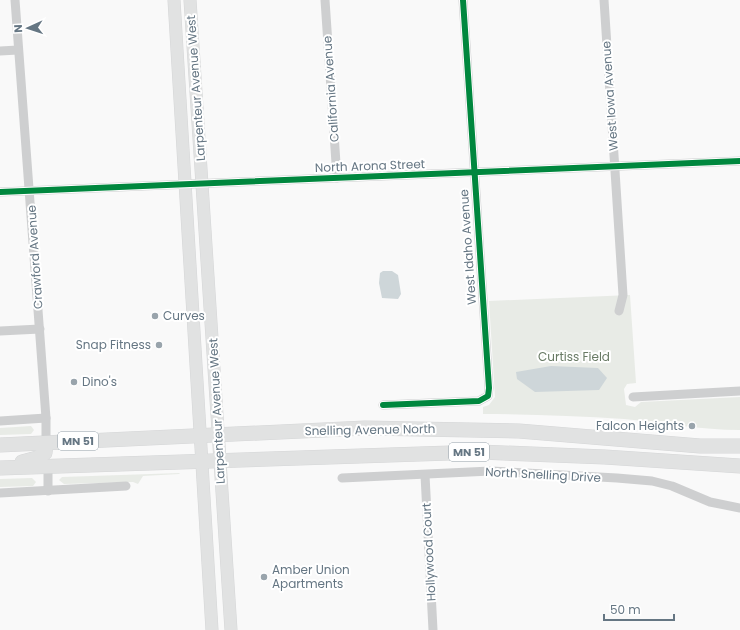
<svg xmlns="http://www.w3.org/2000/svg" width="740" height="630" font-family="Poppins,sans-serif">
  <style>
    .green { fill: #e8ebe6 }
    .water { fill: #ced6d9 }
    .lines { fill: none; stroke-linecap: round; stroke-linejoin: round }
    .secondary-casing { stroke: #d5d6d7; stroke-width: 13 }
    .primary-casing { stroke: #d5d6d7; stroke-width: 15 }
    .street { stroke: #cecfd0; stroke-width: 9 }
    .secondary { stroke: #e1e2e2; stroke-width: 12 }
    .primary { stroke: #e1e2e2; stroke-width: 14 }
    .cycleway-casing { stroke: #fff; stroke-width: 8 }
    .cycleway { stroke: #00873e; stroke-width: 6 }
    .poi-dot { fill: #99a4ac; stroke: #fff; stroke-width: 1.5 }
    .labels { text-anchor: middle; stroke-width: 4; stroke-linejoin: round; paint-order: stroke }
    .shield { fill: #fff; stroke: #939fa8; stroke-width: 1 }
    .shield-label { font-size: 11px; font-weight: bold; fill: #657683 }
    .street-label { font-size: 12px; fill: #657683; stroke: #fff }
    .poi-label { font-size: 12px; fill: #657683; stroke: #fff; text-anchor: start }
    .park-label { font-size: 12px; fill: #687a64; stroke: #fff }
  </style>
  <rect width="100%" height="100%" fill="#f9f9f9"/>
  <g class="green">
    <path d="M630,295L636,383L627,384L624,389L626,405L635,407L641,402L740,397V430C701,430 663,423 624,419C578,416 530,414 483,414V407L489,405L495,397L489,301Z"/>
    <polygon points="31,426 34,430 31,434 0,435 0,428"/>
    <polygon points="180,473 179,474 143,476 138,484 133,482 64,484 59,480 62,477"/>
    <polygon points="32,478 36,482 33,486 0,487 0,479"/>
  </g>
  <g class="water">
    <polygon points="383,271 392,271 398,275 401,294 398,299 382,298 379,283 380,273"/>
    <polygon points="551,366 598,368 607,378 599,390 535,392 517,379 516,372"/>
  </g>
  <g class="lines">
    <g class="secondary-casing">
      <g id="secondary">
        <polyline points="174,0 212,630"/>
        <polyline points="190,0 231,630"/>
      </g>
    </g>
    <g class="primary-casing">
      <g id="primary">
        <polyline points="0,445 365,428 519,431 700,446 740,446"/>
        <polyline points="22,462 37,458 45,453 46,443"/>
        <polyline points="0,468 480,452 605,457 740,466"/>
      </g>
    </g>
    <g class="street">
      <polyline points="15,0 46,418 46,443"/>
      <polyline points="325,0 337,178"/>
      <polyline points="604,0 623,295 619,311"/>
      <polyline points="0,51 18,50"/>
      <polyline points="0,192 740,161"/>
      <polyline points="0,331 40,329"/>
      <polyline points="633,397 740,391"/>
      <polyline points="383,405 479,401 488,396 489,388 463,0"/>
      <polyline points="0,421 46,418"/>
      <polyline points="48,466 48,491"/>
      <polyline points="425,475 433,630"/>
      <polyline points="342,478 491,471 617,478 652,481 672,486 710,502 740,508"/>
      <polyline points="0,493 126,486"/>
    </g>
    <use href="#secondary" class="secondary"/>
    <use href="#primary" class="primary"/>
    <g class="cycleway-casing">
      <g id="cycleway">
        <polyline points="0,192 740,161"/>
        <polyline points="383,405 479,401 488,396 489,388 463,0"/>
      </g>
    </g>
    <use href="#cycleway" class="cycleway"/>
  </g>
  <g class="poi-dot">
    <circle cx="155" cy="316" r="4"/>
    <circle cx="159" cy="345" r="4"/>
    <circle cx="74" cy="382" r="4"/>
    <circle cx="692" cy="426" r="4"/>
    <circle cx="264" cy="577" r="4"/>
  </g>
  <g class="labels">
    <g class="shield">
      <rect x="58" y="432" width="40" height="18" rx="3"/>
      <rect x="449" y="443" width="40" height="18" rx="3"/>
    </g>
    <g class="shield-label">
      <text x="78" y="445">MN 51</text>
      <text x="469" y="456">MN 51</text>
    </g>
    <g class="street-label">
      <text transform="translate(196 88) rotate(-94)" y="4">Larpenteur Avenue West</text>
      <text transform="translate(331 89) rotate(-94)" y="4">California Avenue</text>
      <text transform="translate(610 96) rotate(-94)" y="4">West Iowa Avenue</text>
      <text transform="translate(370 166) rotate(-2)" y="4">North Arona Street</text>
      <text transform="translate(468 247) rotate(-94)" y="4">West Idaho Avenue</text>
      <text transform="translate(35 257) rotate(-94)" y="4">Crawford Avenue</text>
      <text transform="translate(217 411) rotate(-93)" y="4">Larpenteur Avenue West</text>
      <text transform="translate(370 430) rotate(-1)" y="4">Snelling Avenue North</text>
      <text transform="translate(543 475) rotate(3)" y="4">North Snelling Drive</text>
      <text transform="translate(429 552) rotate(-93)" y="4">Hollywood Court</text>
    </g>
    <g class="poi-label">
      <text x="163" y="320">Curves</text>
      <text x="151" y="349" text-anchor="end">Snap Fitness</text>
      <text x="82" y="386">Dino's</text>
      <text x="684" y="430" text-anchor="end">Falcon Heights</text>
      <text x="272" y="574">Amber Union<tspan x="272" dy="14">Apartments</tspan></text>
    </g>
    <g class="park-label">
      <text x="574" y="361">Curtiss Field</text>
    </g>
  </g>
  <g transform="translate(28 28) rotate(267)" stroke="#ffffff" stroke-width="3" paint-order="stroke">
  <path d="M0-3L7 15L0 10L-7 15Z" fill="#657683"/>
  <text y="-6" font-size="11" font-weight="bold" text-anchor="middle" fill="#657683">N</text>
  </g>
  <path d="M604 614v6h70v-6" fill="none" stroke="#657683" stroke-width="2"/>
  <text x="610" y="614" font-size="12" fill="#657683" stroke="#ffffff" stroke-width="3" paint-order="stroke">50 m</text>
</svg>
